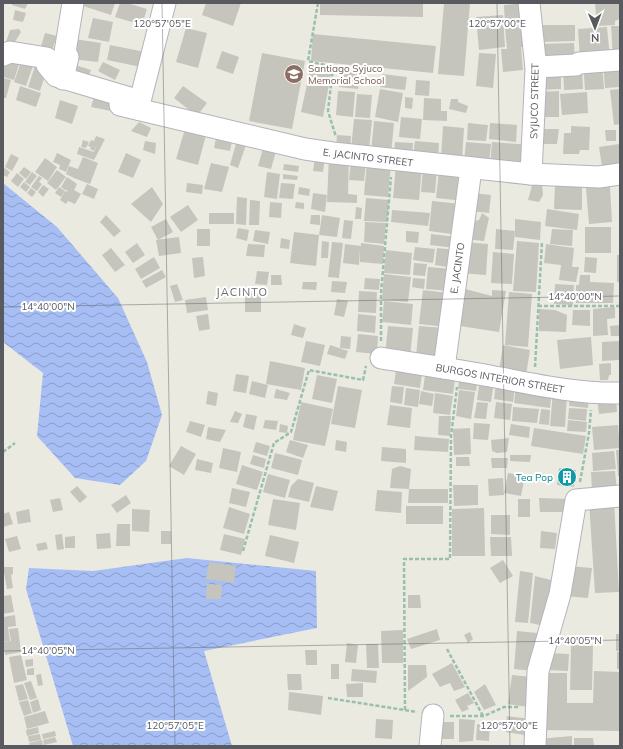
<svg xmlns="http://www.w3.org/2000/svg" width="623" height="749" font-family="Mulish,sans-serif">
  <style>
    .water { fill: url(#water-waves) }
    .building { fill: #c6c5bd }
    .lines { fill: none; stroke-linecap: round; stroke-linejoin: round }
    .minor-casing { stroke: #b3b4ba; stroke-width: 23 }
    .path { stroke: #9abfae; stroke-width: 2.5; stroke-dasharray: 4 2; stroke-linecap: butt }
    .minor { stroke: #fff; stroke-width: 21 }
    .ticks { fill: none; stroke: #595a60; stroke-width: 1; stroke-opacity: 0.45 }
    .labels { text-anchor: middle; stroke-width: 4; stroke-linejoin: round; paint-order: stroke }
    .education-label { font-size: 10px; fill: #785e54; stroke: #fff; text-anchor: start }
    .street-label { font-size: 10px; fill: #595a60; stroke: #fff }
    .culture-label { font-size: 10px; fill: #0d838f; stroke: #fff; text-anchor: end }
    .neighbourhood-label { font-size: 11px; letter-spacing: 1px; fill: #6a6c72; stroke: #fff }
    .ticks-label { font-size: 10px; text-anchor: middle; fill: #595a60; stroke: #fff; stroke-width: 4; stroke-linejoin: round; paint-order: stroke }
  </style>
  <defs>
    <pattern id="water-waves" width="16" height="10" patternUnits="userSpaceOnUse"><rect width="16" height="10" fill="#a7bef4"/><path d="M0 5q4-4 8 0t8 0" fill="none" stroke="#8b9dc9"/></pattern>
  </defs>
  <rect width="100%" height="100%" fill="#eaeae1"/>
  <g class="water">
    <polygon points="3,183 57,227 118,298 147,362 162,415 146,461 120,485 75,478 37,436 43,373 3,342"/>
    <polygon points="187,558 316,571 317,628 204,651 232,746 73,746 26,589 29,568 93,571"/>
  </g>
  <g class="building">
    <polygon points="12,3 28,3 25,9 12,5"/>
    <polygon points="81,3 115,3 111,15 80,5"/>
    <polygon points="120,3 127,3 147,9 142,25 115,17"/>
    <polygon points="206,3 241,3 233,26 202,15"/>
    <polygon points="320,3 423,3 423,17 320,15"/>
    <polygon points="444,3 470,3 464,76 438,74"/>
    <polygon points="526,3 528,25 505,27 504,5"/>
    <polygon points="595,3 620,3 620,19 615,21 615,25 597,26"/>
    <polygon points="15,10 26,13 23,22 13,20"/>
    <polygon points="503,15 505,47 479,50 476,17"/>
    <polygon points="93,18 113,22 109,42 88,38"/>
    <polygon points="536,25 575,25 575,41 537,42"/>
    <polygon points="528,26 529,47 521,47 523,70 503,72 501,49 507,49 505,28"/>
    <polygon points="611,26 620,26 620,58 613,59"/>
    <polygon points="607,27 610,58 580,60 578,29"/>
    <polygon points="186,28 207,33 198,68 176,62"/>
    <polygon points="19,29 21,32 13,45 6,42 10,30"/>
    <polygon points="45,33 57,36 50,56 39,53"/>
    <polygon points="313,34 436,46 433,73 311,61"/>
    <polygon points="75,39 101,43 98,62 72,59"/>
    <polygon points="574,43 575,65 539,65 539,44"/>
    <polygon points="110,45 145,52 141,67 107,60"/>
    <polygon points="222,51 239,57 233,74 216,68"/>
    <polygon points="262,53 305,61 292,129 249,121"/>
    <polygon points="479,53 496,54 493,88 476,86"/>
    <polygon points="3,58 20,61 14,80 3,77"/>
    <polygon points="22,59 34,63 26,86 14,82"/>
    <polygon points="620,60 620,87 605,88 603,61"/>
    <polygon points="103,62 120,70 115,80 98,71"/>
    <polygon points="602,62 604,89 585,90 583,63"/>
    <polygon points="72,64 91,70 86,83 69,76"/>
    <polygon points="35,66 47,70 40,91 28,87"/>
    <polygon points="582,66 583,89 564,90 563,67"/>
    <polygon points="561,67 561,89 539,90 538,68"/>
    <polygon points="310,70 331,74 323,117 301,112"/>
    <polygon points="341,71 360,73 358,89 339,87"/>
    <polygon points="382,74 407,77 405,90 380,87"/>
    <polygon points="3,78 11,80 6,98 3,98"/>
    <polygon points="416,80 430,81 429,96 415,95"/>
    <polygon points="20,86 41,93 36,107 16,100"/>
    <polygon points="183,86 207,103 197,116 174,98"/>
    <polygon points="380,89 403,93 398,122 375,117"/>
    <polygon points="620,89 620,124 614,125 610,90"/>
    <polygon points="338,91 355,92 353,117 336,115"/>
    <polygon points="559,91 559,117 539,117 538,92"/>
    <polygon points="587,92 588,113 562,115 560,94"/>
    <polygon points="357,94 372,95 370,118 355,117"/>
    <polygon points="94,97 113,101 111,111 91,107"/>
    <polygon points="405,97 413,98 412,109 405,108"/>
    <polygon points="424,98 441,99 441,111 447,111 447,121 423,120"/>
    <polygon points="451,99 458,99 458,102 468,106 466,113 449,109"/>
    <polygon points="60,100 78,106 72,124 55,118"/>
    <polygon points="401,117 422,119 420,139 399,137"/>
    <polygon points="354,119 372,120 369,150 351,149"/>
    <polygon points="374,121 394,123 391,154 371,152"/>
    <polygon points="139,122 151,128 147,137 131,131"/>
    <polygon points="468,123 488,125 486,141 467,140"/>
    <polygon points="490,123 517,125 516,142 489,139"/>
    <polygon points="443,126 464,128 462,160 441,158"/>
    <polygon points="571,126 590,127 589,150 580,150 579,154 563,154 564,133 571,133"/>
    <polygon points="185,129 206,135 198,165 176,159"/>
    <polygon points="542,129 559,129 557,144 540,144"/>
    <polygon points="605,130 616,130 616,141 606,141"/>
    <polygon points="217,133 233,137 230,151 214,148"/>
    <polygon points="337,135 351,136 350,149 336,148"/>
    <polygon points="96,136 105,139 94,160 77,154 79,147 94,152 98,142 94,151 90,149 91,147 88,146 91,140 94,141"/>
    <polygon points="83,140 89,142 86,148 81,147"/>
    <polygon points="237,140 247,142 238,168 230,165"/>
    <polygon points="145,141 156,143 155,154 143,150"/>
    <polygon points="415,141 439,143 438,159 413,157"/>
    <polygon points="395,142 413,143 412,156 394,155"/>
    <polygon points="466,142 491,144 489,164 464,162"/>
    <polygon points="492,142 530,145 528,170 490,167"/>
    <polygon points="619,144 620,171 603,173 599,147"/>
    <polygon points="264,145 277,148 271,169 258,166"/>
    <polygon points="57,153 71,160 66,172 59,169 60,165 53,162"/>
    <polygon points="126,153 141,160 133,178 118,172"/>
    <polygon points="11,154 19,158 12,171 5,167"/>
    <polygon points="329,156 349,157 348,194 357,195 357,203 327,202"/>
    <polygon points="83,157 98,163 90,184 74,178 77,171 74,178 66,174 69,166 78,169"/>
    <polygon points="315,157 325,158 323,172 313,171"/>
    <polygon points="45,158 57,167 48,181 35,172"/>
    <polygon points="351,160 366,162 364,181 349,180"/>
    <polygon points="367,162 391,164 388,197 364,195"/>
    <polygon points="211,163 229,167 222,192 204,189"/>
    <polygon points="284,164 299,166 298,172 283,170"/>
    <polygon points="396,164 422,166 419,200 393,198"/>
    <polygon points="3,167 10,172 7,177 3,175"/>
    <polygon points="24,167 31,172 26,179 19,173"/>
    <polygon points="423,167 437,168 435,193 421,192"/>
    <polygon points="57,170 66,177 56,190 47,183"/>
    <polygon points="439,171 467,174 464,201 436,198"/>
    <polygon points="32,172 37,176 30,185 25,182"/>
    <polygon points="267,172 280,174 277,199 264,197"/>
    <polygon points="17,173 24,179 18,187 11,181"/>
    <polygon points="283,174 298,176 297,180 283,179"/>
    <polygon points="39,176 42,178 39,182 42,184 37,191 31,187"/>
    <polygon points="67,177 77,184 74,190 81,194 75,204 68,201 66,204 60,200 65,191 68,192 66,190 67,189 65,190 61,187"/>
    <polygon points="24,182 30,187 26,192 20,187"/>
    <polygon points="187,183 203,185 202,194 186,192"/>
    <polygon points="281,183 295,184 293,199 279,198"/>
    <polygon points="87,184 98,189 94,199 82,194"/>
    <polygon points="542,184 543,195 539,202 528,200 532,185"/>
    <polygon points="555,184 582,185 582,210 554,209"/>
    <polygon points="43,185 49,189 43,197 38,192"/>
    <polygon points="59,187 65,191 61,197 55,193"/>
    <polygon points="152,187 163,204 151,222 131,204"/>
    <polygon points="299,187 310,189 309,196 298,194"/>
    <polygon points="610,187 612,222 589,224 586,188"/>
    <polygon points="31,188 36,192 32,197 27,193"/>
    <polygon points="313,193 327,195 325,212 311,209"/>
    <polygon points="474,193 491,195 489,213 472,211"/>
    <polygon points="237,197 247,198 246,225 236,224"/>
    <polygon points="366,198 389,200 387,222 364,221"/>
    <polygon points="250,200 260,201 259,225 249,225"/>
    <polygon points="432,201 462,204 459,235 429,231"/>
    <polygon points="270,202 282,203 281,218 269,217"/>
    <polygon points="296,202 304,203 304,209 295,208"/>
    <polygon points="188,205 198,220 181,232 170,217"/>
    <polygon points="356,207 362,208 361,219 355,219"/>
    <polygon points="547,209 579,214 577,230 545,226"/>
    <polygon points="392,210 430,213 428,226 391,222"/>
    <rect x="209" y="213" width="25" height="11"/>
    <polygon points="482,213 489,218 484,241 463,239 469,222 479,220"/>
    <polygon points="106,215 121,231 114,237 100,222"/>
    <polygon points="311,215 320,215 320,225 310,224"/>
    <polygon points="322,215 340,218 337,237 319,235"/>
    <polygon points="166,219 173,232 158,240 151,227"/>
    <polygon points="515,219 541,222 540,240 515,237"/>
    <polygon points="344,220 353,221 351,239 342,238"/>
    <polygon points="365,222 386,223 384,244 364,242"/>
    <rect x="585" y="227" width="26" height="26"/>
    <polygon points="238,228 249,230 247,241 236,238"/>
    <rect x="197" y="229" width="13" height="17"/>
    <polygon points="496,229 515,231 513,250 495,249"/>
    <polygon points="552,229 573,230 572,246 550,244"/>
    <polygon points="255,230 270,232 268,244 253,241"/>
    <polygon points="406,231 419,232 418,243 406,242"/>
    <polygon points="294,232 319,235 316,266 290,263"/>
    <polygon points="431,234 457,237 456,248 430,245"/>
    <polygon points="179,237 181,253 159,256 156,240"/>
    <polygon points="281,238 290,240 289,249 280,248"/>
    <polygon points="322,241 329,242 328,258 321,258"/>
    <polygon points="517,241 539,243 536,292 513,291"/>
    <polygon points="332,242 343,243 339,278 328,277"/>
    <polygon points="463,242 488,244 486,275 460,273"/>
    <polygon points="137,243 145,255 133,263 125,252"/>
    <polygon points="361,243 384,246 383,264 360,262 360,250 359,265 343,263 345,244 361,246"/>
    <polygon points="248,244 265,245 264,257 246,256"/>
    <polygon points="546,244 574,248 572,267 579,267 576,282 559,280 561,265 544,263"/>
    <polygon points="415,247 435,249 433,263 413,260"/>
    <polygon points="111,248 125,265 115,272 102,255"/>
    <polygon points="437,248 456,250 454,268 435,265"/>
    <polygon points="386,250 412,253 410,275 384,273"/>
    <polygon points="493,252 514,254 512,284 491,283"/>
    <rect x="617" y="255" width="3" height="27"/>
    <polygon points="154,257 160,268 141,279 135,269"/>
    <polygon points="203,257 205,276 194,278 192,258"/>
    <polygon points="585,257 597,258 596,273 584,272"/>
    <polygon points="414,263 427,264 425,276 413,275"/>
    <polygon points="428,267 452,269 450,291 426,289"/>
    <polygon points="162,270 166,277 146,288 142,281"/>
    <polygon points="257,271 269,272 267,285 255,284"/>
    <polygon points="384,274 411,277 408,302 382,300"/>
    <polygon points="271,275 281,275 282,285 271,285"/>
    <polygon points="580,275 590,275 590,282 614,283 613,303 576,303 576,285 579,285"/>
    <polygon points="365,278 380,279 379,290 364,289"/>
    <polygon points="413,278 425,279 424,289 412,287"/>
    <polygon points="332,281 347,282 345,293 331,292"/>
    <polygon points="303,282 317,282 316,290 302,289"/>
    <polygon points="177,284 183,300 175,302 170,286"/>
    <polygon points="555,284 574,285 573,305 554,304"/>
    <polygon points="465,289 492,296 492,290 506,291 499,332 460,326"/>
    <polygon points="423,290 449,293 446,327 419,324"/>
    <polygon points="359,291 377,292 376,313 358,312"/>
    <polygon points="509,292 532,294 528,347 505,345"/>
    <rect x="245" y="293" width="16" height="19"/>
    <polygon points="206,297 208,310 187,313 185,300"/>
    <polygon points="337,299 348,301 344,317 334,315"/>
    <polygon points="384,301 413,304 411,325 382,322"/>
    <polygon points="615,307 615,318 607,319 608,335 593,336 593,309"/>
    <polygon points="539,309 555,310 567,315 566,332 539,331"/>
    <polygon points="573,310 590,310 590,326 572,325"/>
    <polygon points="208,314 210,329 199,331 196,316"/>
    <polygon points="358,314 376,316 375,333 357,331"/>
    <polygon points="294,324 306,328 303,338 291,335"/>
    <polygon points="620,325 620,336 611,336 610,326"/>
    <polygon points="388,326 413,328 410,357 385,354"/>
    <polygon points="419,326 444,328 441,358 416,356"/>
    <polygon points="358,334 378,336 377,354 356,352"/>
    <polygon points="341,336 351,337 350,349 340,348"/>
    <polygon points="591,337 593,365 560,369 557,340"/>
    <polygon points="306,341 325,345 320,366 301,362"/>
    <polygon points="619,341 619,360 602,361 602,342"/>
    <polygon points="330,345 348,351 345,359 327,354"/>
    <polygon points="503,345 530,350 526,375 499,371"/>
    <polygon points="270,361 305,368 301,390 266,384"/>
    <polygon points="611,363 611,375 609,375 608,380 600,380 599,364"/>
    <polygon points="397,364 423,367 420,388 394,384"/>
    <polygon points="426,368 456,372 453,394 423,390"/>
    <polygon points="236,374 249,376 246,393 233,391"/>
    <polygon points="460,374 478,377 476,391 458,389"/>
    <polygon points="317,375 337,379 332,403 312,399"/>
    <polygon points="480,379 494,381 491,402 477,400"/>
    <polygon points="252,381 268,385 265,398 249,394"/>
    <polygon points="496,383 515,385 513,402 494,399"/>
    <polygon points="516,385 552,390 550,408 514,403"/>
    <polygon points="338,386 362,390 355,428 331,424"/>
    <polygon points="392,386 404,387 402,404 390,402"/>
    <polygon points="406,388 420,390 418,407 404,405"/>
    <polygon points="276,389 290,393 287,400 274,398"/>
    <polygon points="459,390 475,392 471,419 456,416"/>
    <polygon points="208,391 218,393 216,406 206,404"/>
    <polygon points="421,391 434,394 432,406 419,404"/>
    <polygon points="553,392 567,393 565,427 550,426"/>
    <polygon points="435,393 453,396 450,415 433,413"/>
    <polygon points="570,393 589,395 588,408 569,406"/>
    <polygon points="616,397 617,412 599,414 597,399"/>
    <polygon points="301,402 333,409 325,446 293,440"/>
    <polygon points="477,402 488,403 486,419 474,418"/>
    <polygon points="496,402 512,404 510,420 494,418"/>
    <polygon points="390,405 412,408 410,428 387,425"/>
    <polygon points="513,407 539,409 537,423 512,421"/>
    <polygon points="569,408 587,409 586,421 568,419"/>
    <polygon points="541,409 550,410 549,425 539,424"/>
    <polygon points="235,411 242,414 238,423 230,422"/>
    <polygon points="246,414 257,416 254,430 243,427"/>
    <polygon points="439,416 451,416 450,436 438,435"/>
    <polygon points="265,420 278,421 276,430 263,428"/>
    <polygon points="568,420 587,422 586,432 567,431"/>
    <polygon points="190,421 205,425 201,437 186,432"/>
    <polygon points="474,423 490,424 488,440 473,439"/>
    <polygon points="280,424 288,426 287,433 279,432"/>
    <polygon points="511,424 530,427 529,438 509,435"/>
    <polygon points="618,425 620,448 594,450 592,427"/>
    <polygon points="208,427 226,430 220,442 206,439"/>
    <polygon points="470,428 471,454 454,455 453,429"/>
    <polygon points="534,428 586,436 583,454 531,446"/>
    <polygon points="415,436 449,439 448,452 414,450"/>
    <polygon points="509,438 507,452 497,453 492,451 491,440"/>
    <polygon points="290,440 308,445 303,458 286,452"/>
    <polygon points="336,440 347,442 346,452 335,450"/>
    <polygon points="256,442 270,446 267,456 253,452"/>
    <polygon points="181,446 196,454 184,475 169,466"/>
    <polygon points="382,447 406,449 406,463 381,461"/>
    <polygon points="223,448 241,452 237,472 219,468"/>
    <polygon points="616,450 620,450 620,476 618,476"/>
    <polygon points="614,451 616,469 593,471 592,453"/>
    <polygon points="275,453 302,460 298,475 271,468"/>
    <polygon points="253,455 266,459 264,468 250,464"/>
    <polygon points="510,455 531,455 530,462 510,461"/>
    <polygon points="456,457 469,457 470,466 456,466"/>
    <polygon points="491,458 508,458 507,468 492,468"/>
    <polygon points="197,459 213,463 211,473 195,470"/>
    <polygon points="242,465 263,472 257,490 236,484"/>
    <polygon points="400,466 411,469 409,489 390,488 392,469"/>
    <polygon points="559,468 576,470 574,487 557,485"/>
    <polygon points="615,471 617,491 592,492 591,472"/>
    <polygon points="508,473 525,476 521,496 504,493"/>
    <polygon points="268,474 290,480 285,498 263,492"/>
    <polygon points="503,478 504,495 489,496 488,479"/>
    <polygon points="298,479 314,483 309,502 288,497 291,486"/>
    <polygon points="453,485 478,485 478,505 454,506"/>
    <polygon points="77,486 87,497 80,503 70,492"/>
    <polygon points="316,486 338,491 333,511 310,507"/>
    <polygon points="232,488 250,492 246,507 229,503"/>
    <polygon points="409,489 448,489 448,503 408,503"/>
    <polygon points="377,490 402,492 401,513 375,511"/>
    <polygon points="126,495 131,503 117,513 111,505"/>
    <polygon points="60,498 63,510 53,512 50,500"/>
    <polygon points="539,498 571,499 571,512 540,512"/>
    <polygon points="273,499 300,503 296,530 268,525"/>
    <rect x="518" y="499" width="12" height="18"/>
    <polygon points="614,501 619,592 595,593 589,502"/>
    <rect x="406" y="506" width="37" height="18"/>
    <polygon points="229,507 250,514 244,534 223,528"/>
    <polygon points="484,508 485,556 452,556 452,509"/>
    <polygon points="29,509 31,522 18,524 16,512"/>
    <polygon points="132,509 150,510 149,532 132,531"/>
    <polygon points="9,512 13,524 3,527 3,514"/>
    <polygon points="491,515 510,515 510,535 491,534"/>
    <polygon points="117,524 130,524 130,546 116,546"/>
    <rect x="161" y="531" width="10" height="13"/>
    <polygon points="541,531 557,533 555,549 540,548"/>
    <polygon points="110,533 111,548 97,549 96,534"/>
    <polygon points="62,534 64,549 57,550 55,535"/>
    <polygon points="224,534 245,539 241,555 220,550"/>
    <polygon points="270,535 299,542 294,563 265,556"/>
    <polygon points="17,536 21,549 9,552 5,539"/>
    <polygon points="75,536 75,548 65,548 65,537"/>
    <polygon points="490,537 511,537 512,556 491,556"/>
    <polygon points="46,542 48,549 38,551 36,544"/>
    <polygon points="503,560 513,576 500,583 490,568"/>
    <polygon points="209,562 236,566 234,583 206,579"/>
    <polygon points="568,566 592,568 588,598 564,596"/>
    <polygon points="3,567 13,567 13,574 11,575 13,588 7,589"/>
    <polygon points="520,571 533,573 528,623 515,622"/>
    <polygon points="535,576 555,581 545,626 530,623"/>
    <polygon points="207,584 222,585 221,599 206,599"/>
    <polygon points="11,595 14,612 3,614 3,596"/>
    <polygon points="408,595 420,595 421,608 408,608"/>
    <polygon points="15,615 16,626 8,627 10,641 3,642 3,617"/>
    <polygon points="18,628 21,652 5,655 3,642 11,641 9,629"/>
    <polygon points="437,629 440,640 411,649 407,639"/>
    <polygon points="403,630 403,663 382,663 381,631"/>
    <polygon points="517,631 537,633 534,671 514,669"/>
    <polygon points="470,632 473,639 468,643 464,635"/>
    <rect x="616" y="634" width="4" height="17"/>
    <polygon points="347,643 358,645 356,663 345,662"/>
    <polygon points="366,644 378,644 379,668 367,668"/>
    <polygon points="571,645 593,646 592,690 570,690"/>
    <polygon points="305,650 317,650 317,665 306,665"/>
    <rect x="617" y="652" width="3" height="17"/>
    <polygon points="547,653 569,654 568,671 546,670"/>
    <polygon points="21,655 27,680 14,683 9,657"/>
    <polygon points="33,659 33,666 26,667 25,660"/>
    <polygon points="452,663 465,687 454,691 450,683 440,687 432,674"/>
    <rect x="331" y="664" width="8" height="15"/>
    <polygon points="408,665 426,665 427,677 408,691"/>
    <polygon points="34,668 34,675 27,675 27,669"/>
    <polygon points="352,669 377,671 376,683 351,681"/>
    <polygon points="594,671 620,672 620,731 542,730 542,673 567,673 567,703 593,703"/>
    <polygon points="41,674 43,685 38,686 36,675"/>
    <polygon points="287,674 301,674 302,690 288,690"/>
    <polygon points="512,675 532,677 528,707 508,704"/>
    <polygon points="31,681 37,698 30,700 24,683"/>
    <polygon points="363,683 363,697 347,697 346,684"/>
    <polygon points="23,684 28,699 19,701 15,686"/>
    <polygon points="485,684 496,705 484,710 474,692"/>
    <polygon points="289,692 323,696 321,715 288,710"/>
    <polygon points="468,693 474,703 467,706 469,709 462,712 455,700"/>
    <polygon points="38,699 41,710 33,713 30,702"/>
    <polygon points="28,700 32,713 24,716 19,702"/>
    <polygon points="45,711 49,723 27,729 24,717"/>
    <polygon points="507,716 531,719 530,736 506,732"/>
    <polygon points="376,719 393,720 392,739 375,738"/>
    <polygon points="459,719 475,720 473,741 459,742"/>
    <polygon points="436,722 454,722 454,739 435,739"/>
    <polygon points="477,724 490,725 489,741 476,740"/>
    <polygon points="38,727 39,733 27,736 26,730"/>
    <polygon points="55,731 56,736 43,739 42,734"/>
    <polygon points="40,734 41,740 29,742 28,736"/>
    <polygon points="572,736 572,746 538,746 538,739"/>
    <polygon points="55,737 57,742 44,745 43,740"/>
    <polygon points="574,738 593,738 594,746 574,746"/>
    <polygon points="42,740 43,745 30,746 29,743"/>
  </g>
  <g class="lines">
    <g class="minor-casing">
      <g id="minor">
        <polyline points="529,3 536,68 531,174"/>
        <polyline points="3,55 10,52 47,58 47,65 56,76 140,101"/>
        <polyline points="536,67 576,65 579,63 620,60"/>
        <polyline points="63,79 68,57 65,52 73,3"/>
        <polyline points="120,105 305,149 333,153 531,174 599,177 620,174"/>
        <polyline points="138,109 165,3"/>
        <path d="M381,358C417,364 453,369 490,376C533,384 576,394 620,393"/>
        <polyline points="444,368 471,169"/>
        <polyline points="430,746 433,715"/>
        <polyline points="535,746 538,671 560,594 576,500 620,496"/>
      </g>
    </g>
    <g class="path">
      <polyline points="318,3 308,61 333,67 328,111 336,137"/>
      <polyline points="538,306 620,306"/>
      <polyline points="381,341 381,293 391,177"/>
      <polyline points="535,367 542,242"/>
      <polyline points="3,452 15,443"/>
      <polyline points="580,482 589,433 591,410"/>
      <polyline points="243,551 274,443 291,432 309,370 363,380 366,366"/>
      <polyline points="447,649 483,716"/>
      <polyline points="328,698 417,712"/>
      <polyline points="405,710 404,559 450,559 451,436 457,387"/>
      <polyline points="450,716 484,716 504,707 519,707"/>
    </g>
    <use href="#minor" class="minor"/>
  </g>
  <path class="ticks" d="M162,3L175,746M497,3L510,746M3,307L620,296M3,651L620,640"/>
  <defs>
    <g id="school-disc" transform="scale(1)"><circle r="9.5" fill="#8d6e63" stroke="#fff"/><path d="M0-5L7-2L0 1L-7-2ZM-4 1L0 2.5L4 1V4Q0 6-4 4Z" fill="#fff"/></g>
    <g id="building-disc" transform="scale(1)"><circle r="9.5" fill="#0f9aa8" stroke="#fff"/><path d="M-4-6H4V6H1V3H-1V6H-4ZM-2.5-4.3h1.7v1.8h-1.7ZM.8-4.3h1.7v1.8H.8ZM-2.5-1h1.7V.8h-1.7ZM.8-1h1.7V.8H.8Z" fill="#fff"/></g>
  </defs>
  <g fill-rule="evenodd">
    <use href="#school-disc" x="294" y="74"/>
    <use href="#building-disc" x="567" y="477"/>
  </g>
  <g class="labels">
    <g class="education-label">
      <text x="308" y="72">Santiago Syjuco<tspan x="308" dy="12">Memorial School</tspan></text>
    </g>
    <g class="street-label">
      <text transform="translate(534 101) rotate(-89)" y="4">SYJUCO STREET</text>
      <text transform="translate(368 157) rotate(7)" y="4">E. JACINTO STREET</text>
      <text transform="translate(457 268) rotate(-82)" y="4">E. JACINTO</text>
      <text transform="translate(500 378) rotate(10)" y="4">BURGOS INTERIOR STREET</text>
    </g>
    <g class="culture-label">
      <text x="553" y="481">Tea Pop</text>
    </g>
    <g class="neighbourhood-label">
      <text x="242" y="296">JACINTO</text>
    </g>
  </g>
  <g class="ticks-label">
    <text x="162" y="27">120°57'05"E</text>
    <text x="497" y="27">120°57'00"E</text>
    <text x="575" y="300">14°40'00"N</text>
    <text x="48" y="310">14°40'00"N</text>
    <text x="575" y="644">14°40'05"N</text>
    <text x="48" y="654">14°40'05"N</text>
    <text x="175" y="729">120°57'05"E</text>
    <text x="509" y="729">120°57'00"E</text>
  </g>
  <rect width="623" height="749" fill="none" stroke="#595a60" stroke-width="8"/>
  <g transform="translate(595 28) rotate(179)" stroke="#ffffff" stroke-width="3" paint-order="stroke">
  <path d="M0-3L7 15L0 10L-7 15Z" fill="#595a60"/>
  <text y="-6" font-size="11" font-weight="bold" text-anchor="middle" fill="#595a60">N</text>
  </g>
</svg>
